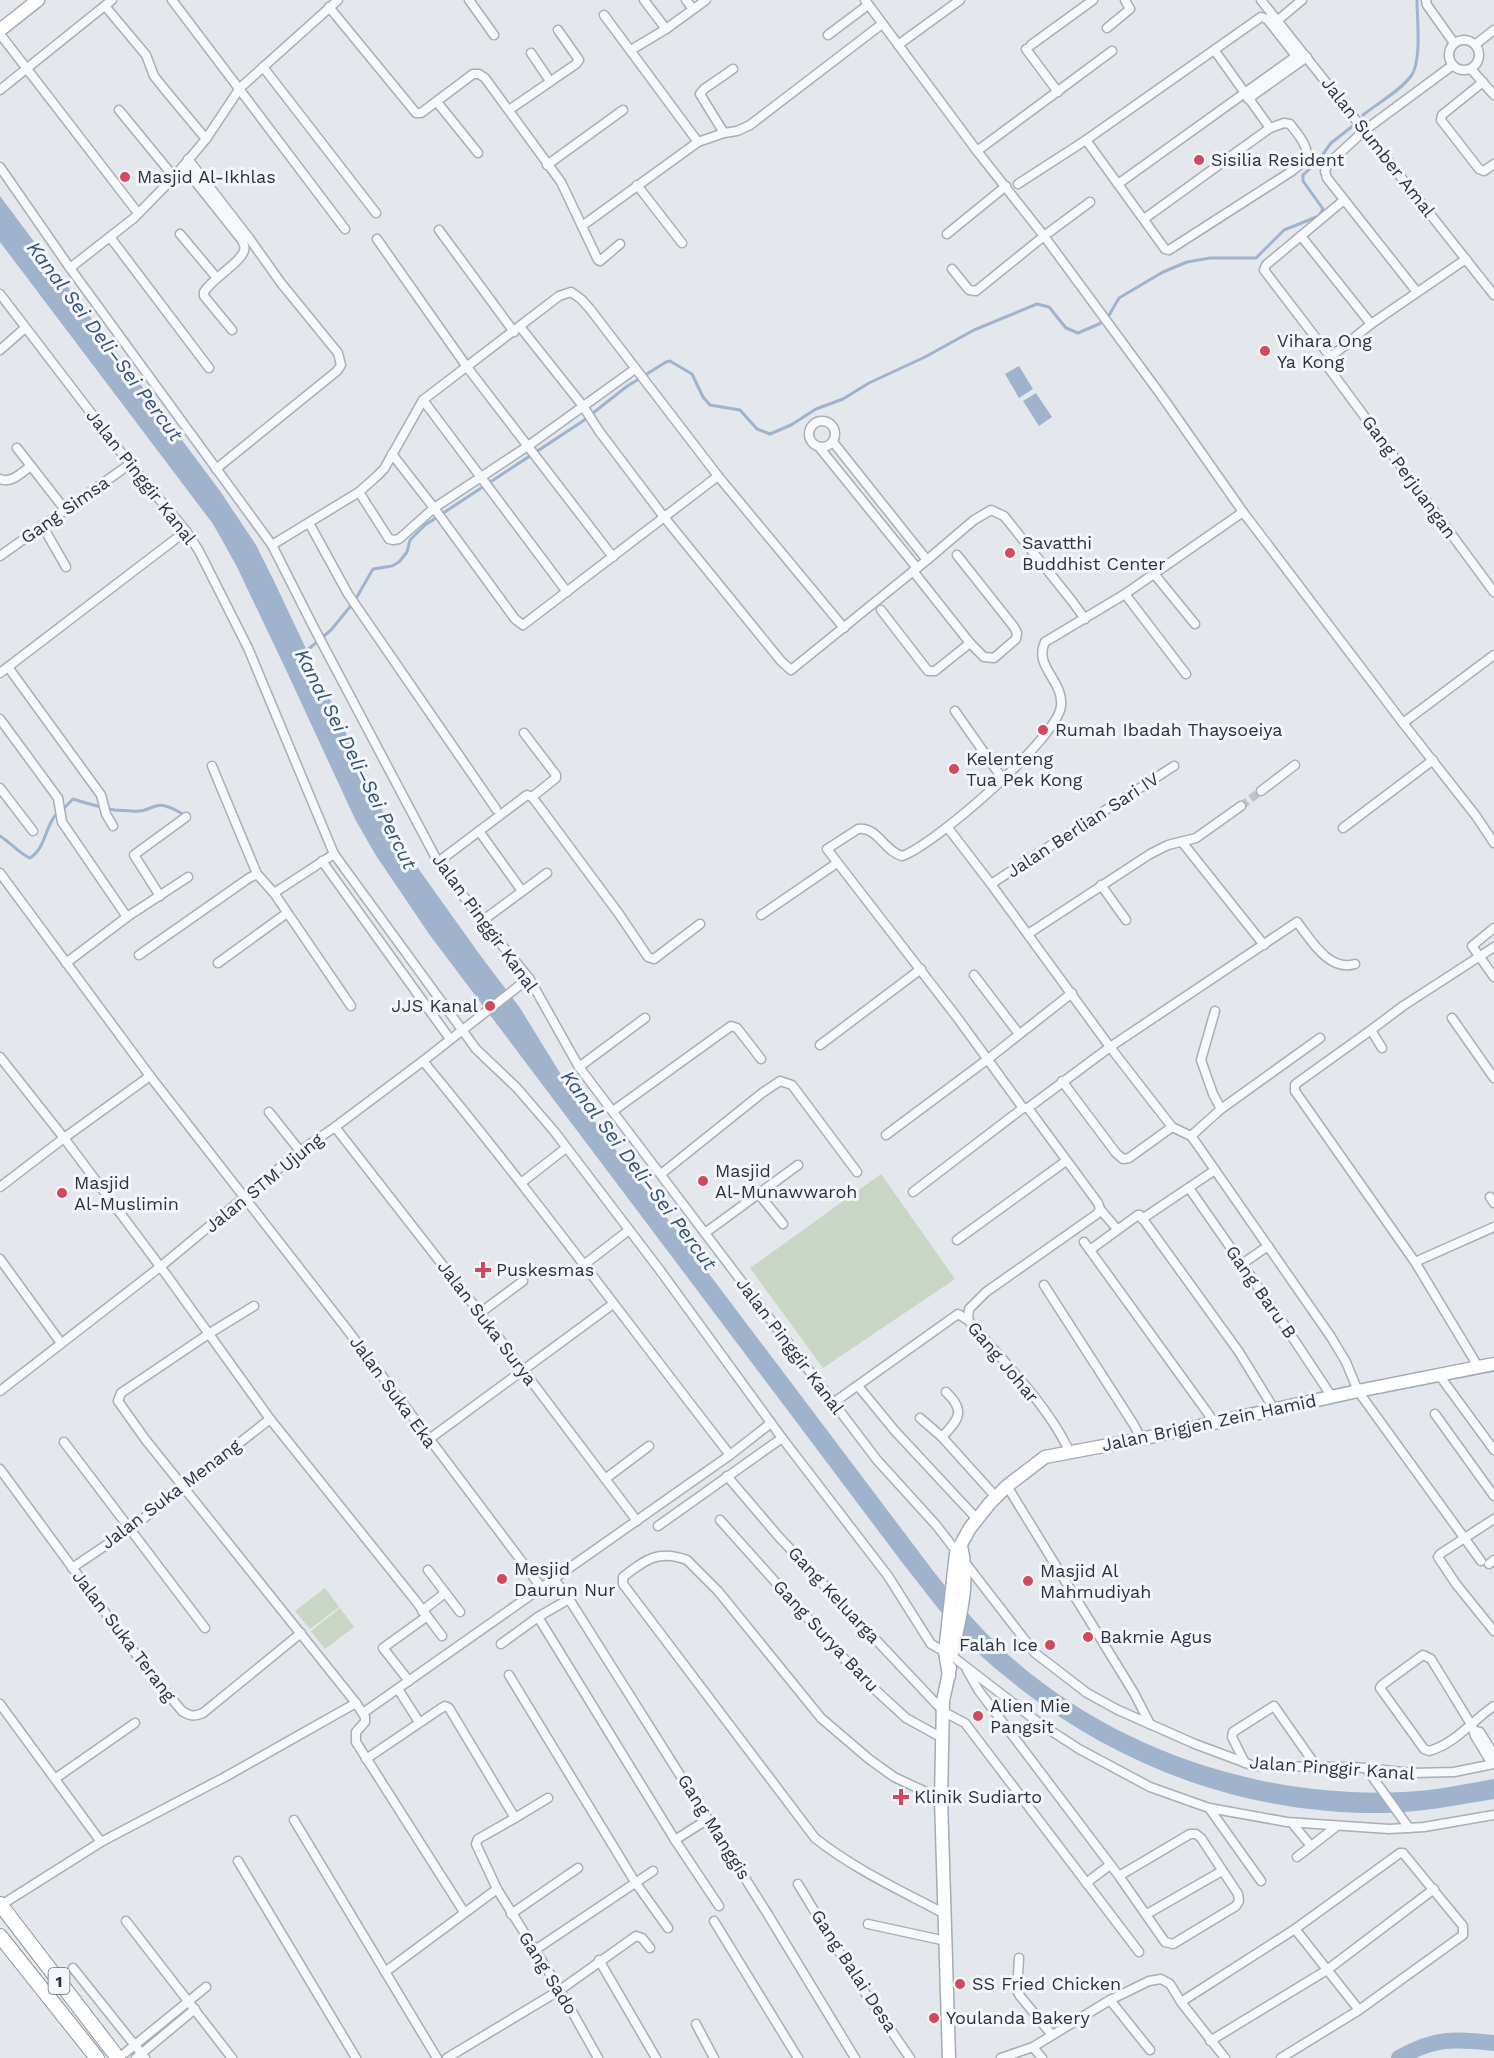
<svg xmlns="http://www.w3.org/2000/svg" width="1494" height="2058" font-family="'Work Sans',sans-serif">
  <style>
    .green { fill: #c9d6c5 }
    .water { fill: #9fb4cc }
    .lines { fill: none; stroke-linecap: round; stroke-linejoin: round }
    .stream { stroke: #9fb4cc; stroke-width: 3 }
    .river { stroke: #9fb4cc; stroke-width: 16 }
    .minor-tunnel { stroke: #bfc3cb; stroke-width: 8; stroke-dasharray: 8 4; stroke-linecap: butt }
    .minor-casing { stroke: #a9aeb7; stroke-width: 11 }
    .primary-casing { stroke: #a3abb8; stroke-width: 15 }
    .trunk-casing { stroke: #8b94a3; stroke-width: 16 }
    .minor { stroke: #f7f8fa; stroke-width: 8 }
    .primary { stroke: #fff; stroke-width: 12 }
    .trunk { stroke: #fff; stroke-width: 14 }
    .poi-dot { fill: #d1495b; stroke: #f4f6f9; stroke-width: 2 }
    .labels { text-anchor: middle; stroke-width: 6; stroke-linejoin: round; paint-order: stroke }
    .shield { fill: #f4f6f9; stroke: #676e7b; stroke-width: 1.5 }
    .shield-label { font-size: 16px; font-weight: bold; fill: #2b3445 }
    .street-label { font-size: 18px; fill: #2b3445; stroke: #f4f6f9 }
    .poi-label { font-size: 18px; fill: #2b3445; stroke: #f4f6f9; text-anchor: start }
    .water-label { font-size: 20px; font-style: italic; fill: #34527a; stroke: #f4f6f9 }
  </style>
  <rect width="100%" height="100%" fill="#e4e7ec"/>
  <g class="green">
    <polygon points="881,1174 955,1279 823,1368 750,1268"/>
    <polygon points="325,1588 339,1607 310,1629 295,1611"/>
    <polygon points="340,1608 354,1627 325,1649 311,1631"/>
  </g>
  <g class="water">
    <path d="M0,196L220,491L256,545L273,579L389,824L405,850L480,955L520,1008L560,1073L605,1136L934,1572C955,1599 978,1626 1003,1650C1110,1749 1260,1799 1404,1792C1434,1791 1465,1784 1494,1779V1799C1458,1805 1422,1812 1386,1813C1252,1815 1127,1771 1022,1690C1001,1673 979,1656 961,1636C940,1612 921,1586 901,1561L429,934L375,854L355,819L287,672L236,565L213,524L0,242Z"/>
    <polygon points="1019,366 1033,389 1019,398 1005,374"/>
    <polygon points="1036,393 1052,417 1039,426 1023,401"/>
  </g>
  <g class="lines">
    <g class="stream">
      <path d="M1363,115C1378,103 1400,91 1411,76C1422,62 1417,18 1417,0"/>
      <polyline points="304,653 331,630 354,602 373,569 392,566 399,562 407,552 410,540 425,525 583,421 626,387 666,362 670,361 692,374 703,397 710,405 740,410 757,429 770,434 791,425 816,409 843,399 869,383 925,357 974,330 1037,304 1049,307 1066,328 1078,333 1099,324 1108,317 1119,298 1163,272 1187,262 1210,258 1256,258 1284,230 1319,216 1323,209 1303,181 1303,175 1318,161 1331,143 1354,125"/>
      <path d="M63,809L73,799C85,803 97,806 109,809C116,811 125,810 132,811C156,814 150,795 181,813"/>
      <path d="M0,836C10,842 21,855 30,858C46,848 44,828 57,813"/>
    </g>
    <path class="river" d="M1399,2058C1435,2037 1454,2039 1494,2043"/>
    <polyline class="minor-tunnel" points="1241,806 1261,791"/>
    <g class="minor-casing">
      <g id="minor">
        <polyline points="172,0 345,229"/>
        <polyline points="469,0 494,35"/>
        <polyline points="644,0 666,29"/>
        <polyline points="686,0 693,9"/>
        <polyline points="865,0 977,151 1044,236 1161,395 1243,512 1403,723 1476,816 1494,843"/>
        <polyline points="1261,0 1494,295"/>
        <polyline points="1426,0 1427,5 1454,43"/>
        <polyline points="105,6 146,55 154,76 166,91 206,139"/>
        <polyline points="329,7 416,113 421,113 473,74 479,74 485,78 561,182 598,260 600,261 620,244"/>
        <polyline points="604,15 698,142"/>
        <polyline points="1277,21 1302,0"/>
        <polyline points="1107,28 1130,9 1125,0"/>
        <polyline points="0,34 138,213"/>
        <polyline points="828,35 868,5"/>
        <circle cx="1464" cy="55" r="15"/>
        <polyline points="1476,44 1494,30"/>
        <polyline points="898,45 960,0"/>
        <polyline points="1031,45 1093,0"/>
        <polyline points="1026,49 1058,92"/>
        <polyline points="631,50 666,29 706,0"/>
        <polyline points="531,53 550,81"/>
        <polyline points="263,67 376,213"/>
        <polyline points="1471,69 1494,95"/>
        <polyline points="1483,82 1442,115 1441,120 1479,169 1484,171 1494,164"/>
        <polyline points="0,90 112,0"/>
        <polyline points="1248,99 1307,57"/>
        <polyline points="437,102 478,153"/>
        <polyline points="119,110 174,177"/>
        <polyline points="509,110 576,64 579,60 558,30"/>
        <polyline points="724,133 700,94 704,89 733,69"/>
        <path d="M1086,140L1165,249L1169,250L1292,171C1296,167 1302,164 1304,160C1313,150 1296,132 1290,124L1284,123L1270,128"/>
        <polyline points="977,151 1112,51"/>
        <polyline points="188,159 249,238 281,283 338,353 341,365 337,371 216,469"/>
        <polyline points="547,165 623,110"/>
        <path d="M183,166L241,239C244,244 246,248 243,253C238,264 213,278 204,292V296L232,330"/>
        <polyline points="0,167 70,268 272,545 313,626 438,862 482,921 529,978 579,1067 877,1460 936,1525 1035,1653 1087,1693 1118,1710 1195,1744 1254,1766 1354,1767 1412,1773 1454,1772 1494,1764"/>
        <polyline points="1018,184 1086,140 1261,17 1267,19 1296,56"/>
        <polyline points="1118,184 1299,54"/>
        <polyline points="637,185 682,243"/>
        <polyline points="1344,200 1266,265 1264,270 1329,355 1333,355 1371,324"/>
        <polyline points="1144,219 1270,128 1215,51"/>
        <polyline points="582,226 698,142 724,133 737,131 750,125 882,24"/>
        <polyline points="439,230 514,332"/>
        <polyline points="180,234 216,277"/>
        <polyline points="947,234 1006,186"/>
        <polyline points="1301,236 1371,324 1466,259"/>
        <polyline points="110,237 209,368"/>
        <polyline points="377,239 467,367 613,557"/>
        <polyline points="70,268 134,218 174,177 206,139 240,88 338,0"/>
        <polyline points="952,269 969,290 976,291 1044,236 1090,202"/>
        <polyline points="1417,292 1327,178 1325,171 1328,164 1365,130 1453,65"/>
        <polyline points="0,294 130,464 186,531 199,551 248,648 334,854 476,1049 517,1088 554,1131 659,1269 782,1438 888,1576 931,1644 952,1656 1039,1723 1079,1749 1150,1787 1209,1808 1287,1822 1389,1829 1424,1827 1494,1815"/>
        <polyline points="521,328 583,406 599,431 664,517 781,661 791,670 927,560 974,520 991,510 1004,516 1072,601 1085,619"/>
        <polyline points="0,350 25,328"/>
        <polyline points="1325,363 1494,592"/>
        <polyline points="423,400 567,592"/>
        <circle cx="822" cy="434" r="13"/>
        <polyline points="833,442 927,560"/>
        <polyline points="819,447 917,568"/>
        <polyline points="17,448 66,511"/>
        <polyline points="718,476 844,628"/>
        <path d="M0,479C11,484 22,472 31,466"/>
        <polyline points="359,492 389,539 393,540 399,539 434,508 528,446 635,369"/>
        <polyline points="309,523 348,594 496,809"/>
        <polyline points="42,525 66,567"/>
        <polyline points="272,545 359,492 377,476 384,469 423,400 559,296 571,292 581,299 590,309 718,476 523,625 515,619 434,508 392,454"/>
        <polyline points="957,555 1014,627 1017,633 1016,639 994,658 984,657 970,643"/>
        <polyline points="0,556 130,464"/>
        <polyline points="1155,575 1195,624"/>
        <polyline points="1125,594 1186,674"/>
        <polyline points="881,610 928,671 935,671 970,643 913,571"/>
        <polyline points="8,667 101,795 106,814 113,826"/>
        <polyline points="0,673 186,531"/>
        <polyline points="955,711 1002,778"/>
        <polyline points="0,719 58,798 62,822 127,917"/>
        <polyline points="1403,723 1494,655"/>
        <polyline points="524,733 556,775 556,778 532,797"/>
        <polyline points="212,766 257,874"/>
        <polyline points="0,788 33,831"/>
        <polyline points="1261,791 1295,765"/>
        <polyline points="948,828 991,884 1110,1047 1172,1127 1191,1136 1199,1147 1331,1337 1346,1362 1358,1391 1481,1561"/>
        <polyline points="1343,828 1433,760"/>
        <polyline points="479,831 522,891"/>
        <polyline points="1182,842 1264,945"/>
        <polyline points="334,854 274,893 351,1006"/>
        <polyline points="322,861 450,1039"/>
        <polyline points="438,862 527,795 532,797 539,806 619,914 648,957 654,959 700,924"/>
        <polyline points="0,873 150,1076 346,1328 541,1587"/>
        <polyline points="991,884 1174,766"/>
        <polyline points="1101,885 1126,920"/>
        <polyline points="160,896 134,855 186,817"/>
        <polyline points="761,915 837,863"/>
        <polyline points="482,921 547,873"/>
        <polyline points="1494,928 1472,946 1494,977"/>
        <polyline points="1028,934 1150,854 1168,845 1196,838 1241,806"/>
        <polyline points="139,955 249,878 257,874 274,893"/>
        <polyline points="66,963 127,917 188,877"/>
        <polyline points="218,963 287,913"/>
        <polyline points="974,975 1019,1034"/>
        <polyline points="1215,1011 1201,1060 1213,1094 1221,1109"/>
        <polyline points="1452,1018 1494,1078"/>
        <polyline points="1371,1030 1297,1083 1295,1085 1295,1091 1415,1262"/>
        <polyline points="820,1045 921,969"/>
        <polyline points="1382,1048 1371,1030 1403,1006 1494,947"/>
        <polyline points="0,1057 64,1138 168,1277 270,1419 415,1600 442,1636"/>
        <path d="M423,1061C529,1189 628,1324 730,1455"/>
        <polyline points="579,1067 645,1018"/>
        <polyline points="1062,1081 1116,1153 1123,1159 1129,1158 1172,1127"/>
        <path d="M1028,1108L1110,1047L1297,922C1311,940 1329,972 1355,964"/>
        <polyline points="613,1111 731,1026 737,1028 761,1059"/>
        <polyline points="269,1112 300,1151"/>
        <polyline points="335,1127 480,1313 637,1521"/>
        <polyline points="886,1135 988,1059 1072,993"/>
        <polyline points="1191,1136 1221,1109 1320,1038"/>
        <polyline points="661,1174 762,1093 780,1081 792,1085 857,1172"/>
        <polyline points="521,1183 566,1148"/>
        <polyline points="0,1187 64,1138 150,1076"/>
        <polyline points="1189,1188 1279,1317 1332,1397"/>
        <polyline points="913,1192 1023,1108"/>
        <polyline points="758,1193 783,1224"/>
        <polyline points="1490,1197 1494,1203"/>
        <polyline points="1100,1209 1117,1229"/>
        <polyline points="1142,1219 1215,1170"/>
        <polyline points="705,1233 798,1165"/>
        <polyline points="957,1240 1066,1161"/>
        <polyline points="1084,1242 1215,1423"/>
        <polyline points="1090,1250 1138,1215 1140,1215 1239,1352 1274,1409"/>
        <polyline points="0,1259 61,1343"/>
        <polyline points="585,1264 629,1230"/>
        <polyline points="1242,1264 1268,1246"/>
        <polyline points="1044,1285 1134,1425 1141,1439"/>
        <polyline points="254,1306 210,1333 121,1393 118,1401 145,1439 356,1703 365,1717 365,1722 356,1732 356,1742 464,1912"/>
        <polyline points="480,1313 523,1281"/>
        <path d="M968,1320L969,1309L986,1292L1097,1214L1100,1209L1098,1203L1028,1108H1023L956,1016L827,849L858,829C877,826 885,852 902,856C933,846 1058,738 1061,706C1064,681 1033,666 1045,642L1125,594L1243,512"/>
        <polyline points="1479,1368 1415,1262 1494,1227"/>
        <polyline points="1439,1375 1494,1450"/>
        <polyline points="858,1386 895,1431 977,1519"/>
        <polyline points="0,1391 160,1267 300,1151 335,1127 423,1061 529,978"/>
        <path d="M833,1403L958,1314L968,1320C1000,1358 1049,1406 1069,1451"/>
        <polyline points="1435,1414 1494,1496"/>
        <polyline points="920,1418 942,1437 996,1497"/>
        <path d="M942,1437C959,1419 966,1411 946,1392"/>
        <polyline points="428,1440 613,1304"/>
        <polyline points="64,1442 205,1628"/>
        <path d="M0,1469L146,1668L182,1711C190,1716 194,1717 203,1713L301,1633"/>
        <polyline points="727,1476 779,1537 944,1712 965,1723 1139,1952"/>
        <polyline points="605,1479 649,1446"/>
        <polyline points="1007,1486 1134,1693 1150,1724"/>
        <polyline points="1494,1519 1440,1554 1438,1557 1456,1584 1494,1631"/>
        <polyline points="720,1520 857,1673 906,1718 944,1739"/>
        <polyline points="658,1526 782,1438"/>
        <polyline points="1489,1564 1494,1560"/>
        <polyline points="72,1568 130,1529 270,1419"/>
        <polyline points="428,1570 460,1612"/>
        <polyline points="554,1579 569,1599 767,1913 855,2058"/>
        <polyline points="422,1611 445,1593"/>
        <polyline points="538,1617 675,1840 719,1906"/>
        <polyline points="501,1644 538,1617 569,1599"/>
        <polyline points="967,1670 979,1691 1119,1876 1165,1942 1173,1944 1236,1906 1239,1901 1238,1894 1201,1838 1196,1834 1190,1834 1119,1876"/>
        <polyline points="509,1675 635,1882 668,1928"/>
        <polyline points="409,1681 383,1648 426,1617"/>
        <polyline points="398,1689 419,1722"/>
        <polyline points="0,1704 101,1842"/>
        <polyline points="363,1713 730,1455 771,1423"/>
        <polyline points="1475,1731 1480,1732 1494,1755"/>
        <polyline points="366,1759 440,1709 445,1706 449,1708 515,1818 478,1839 476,1844 497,1889 560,1990 598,2058"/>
        <polyline points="1245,1763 1232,1737 1233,1732 1274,1706 1316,1766"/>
        <path d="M1492,1764L1475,1736L1472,1726L1431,1659L1423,1655L1382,1685L1380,1688L1424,1749L1429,1751C1455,1744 1473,1720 1494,1706"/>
        <polyline points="1366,1768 1409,1828"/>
        <polyline points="56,1778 135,1723"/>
        <path d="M941,1799L894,1777L869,1759L821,1718L718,1591L687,1560C658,1549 645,1560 623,1577V1584L815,1838C854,1869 900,1890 943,1913"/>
        <polyline points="1209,1808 1261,1881"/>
        <polyline points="515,1818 548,1798"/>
        <polyline points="294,1820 437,2058"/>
        <polyline points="1292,1823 1311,1846"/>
        <polyline points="675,1840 708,1819"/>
        <polyline points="1297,1857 1337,1826"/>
        <polyline points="238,1861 356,2058"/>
        <polyline points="1086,1883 1110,1865"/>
        <polyline points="798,1884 855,1978 910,2058"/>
        <polyline points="1,1905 101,1842 225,1777 356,1703"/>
        <polyline points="511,1914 578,1868"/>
        <polyline points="1147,1914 1222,1871"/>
        <polyline points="126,1921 232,2058"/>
        <polyline points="714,1921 798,2058"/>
        <polyline points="868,1924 946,1941"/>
        <polyline points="1295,1929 1359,2010"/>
        <polyline points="535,1950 653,1871"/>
        <polyline points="1019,1958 1017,1991 1020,1996 1052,2035"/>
        <polyline points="599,1960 656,2058"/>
        <polyline points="73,1968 145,2058"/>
        <polyline points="385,1972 497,1889"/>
        <polyline points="1110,2000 1150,2050"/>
        <polyline points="1181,2002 1295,1929 1400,1853 1403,1853 1463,1926 1463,1935 1359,2010 1281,2058"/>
        <polyline points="696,2024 714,2058"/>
        <polyline points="1210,2041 1327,1970 1434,1889"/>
        <polyline points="1033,2047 1042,2058"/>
        <polyline points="125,2053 206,1987"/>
        <polyline points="136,2058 195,2009"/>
        <polyline points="447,2058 560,1990 636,1936 642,1938 650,1948"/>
        <polyline points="1001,2058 1033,2047 1110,2000 1149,1981 1161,1979 1170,1984 1181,2002 1225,2058"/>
      </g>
    </g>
    <g class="primary-casing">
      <g id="primary">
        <polyline points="0,30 38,0"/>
        <path d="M953,1651C960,1614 970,1583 961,1546"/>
        <polyline points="949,1676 945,1652 956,1553 970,1528 990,1503 1007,1486 1045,1457 1141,1439 1358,1391 1494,1364"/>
        <polyline points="949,2058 941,1799 943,1701 950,1668"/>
      </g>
    </g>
    <g class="trunk-casing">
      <g id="trunk">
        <polyline points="0,1904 118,2058"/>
        <polyline points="0,1936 97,2058"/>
      </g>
    </g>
    <use href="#minor" class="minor"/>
    <use href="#primary" class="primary"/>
    <use href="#trunk" class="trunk"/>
  </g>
  <g class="poi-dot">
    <circle cx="1199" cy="160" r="6"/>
    <circle cx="125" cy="177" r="6"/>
    <circle cx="1265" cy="351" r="6"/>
    <circle cx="1010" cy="553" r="6"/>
    <circle cx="1043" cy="730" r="6"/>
    <circle cx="954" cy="769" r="6"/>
    <circle cx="490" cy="1006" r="6"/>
    <circle cx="703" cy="1181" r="6"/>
    <circle cx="62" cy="1193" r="6"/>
    <path d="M480 1261h6v6h6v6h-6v6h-6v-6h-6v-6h6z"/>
    <circle cx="502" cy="1579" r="6"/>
    <circle cx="1028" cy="1581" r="6"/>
    <circle cx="1088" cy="1637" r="6"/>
    <circle cx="1050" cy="1645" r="6"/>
    <circle cx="978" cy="1716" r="6"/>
    <path d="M898 1788h6v6h6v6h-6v6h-6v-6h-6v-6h6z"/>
    <circle cx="960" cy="1984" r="6"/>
    <circle cx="934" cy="2018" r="6"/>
  </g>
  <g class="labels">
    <rect class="shield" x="48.5" y="1968" width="21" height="26" rx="4.5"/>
    <g class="shield-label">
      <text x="59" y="1987">1</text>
    </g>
    <g class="street-label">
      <text transform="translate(1378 147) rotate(52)" y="6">Jalan Sumber Amal</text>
      <text transform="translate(141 477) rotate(52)" y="6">Jalan Pinggir Kanal</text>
      <text transform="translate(1409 477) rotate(54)" y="6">Gang Perjuangan</text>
      <text transform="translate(65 510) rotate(-35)" y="6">Gang Simsa</text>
      <text transform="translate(1083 825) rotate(-33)" y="6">Jalan Berlian Sari IV</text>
      <text transform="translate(485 923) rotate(54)" y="6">Jalan Pinggir Kanal</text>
      <text transform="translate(264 1183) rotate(-39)" y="6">Jalan STM Ujung</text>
      <text transform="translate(1261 1292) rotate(55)" y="6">Gang Baru B</text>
      <text transform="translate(487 1323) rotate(53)" y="6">Jalan Suka Surya</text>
      <text transform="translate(790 1346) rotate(53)" y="6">Jalan Pinggir Kanal</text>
      <text transform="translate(1003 1362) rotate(50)" y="6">Gang Johar</text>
      <text transform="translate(393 1392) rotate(54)" y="6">Jalan Suka Eka</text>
      <text transform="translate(1209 1423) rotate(-12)" y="6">Jalan Brigjen Zein Hamid</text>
      <text transform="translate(171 1494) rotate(-37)" y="6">Jalan Suka Menang</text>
      <text transform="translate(834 1595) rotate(47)" y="6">Gang Keluarga</text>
      <text transform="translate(124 1636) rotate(53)" y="6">Jalan Suka Terang</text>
      <text transform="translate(826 1636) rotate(47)" y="6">Gang Surya Baru</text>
      <text transform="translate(1332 1768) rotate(4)" y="6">Jalan Pinggir Kanal</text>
      <text transform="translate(714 1827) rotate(58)" y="6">Gang Manggis</text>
      <text transform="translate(854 1971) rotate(57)" y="6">Gang Balai Desa</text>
      <text transform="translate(548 1973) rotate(58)" y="6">Gang Sado</text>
    </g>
    <g class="poi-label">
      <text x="1211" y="166">Sisilia Resident</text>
      <text x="137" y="183">Masjid Al-Ikhlas</text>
      <text x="1277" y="347">Vihara Ong<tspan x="1277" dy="21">Ya Kong</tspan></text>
      <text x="1022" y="549">Savatthi<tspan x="1022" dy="21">Buddhist Center</tspan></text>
      <text x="1055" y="736">Rumah Ibadah Thaysoeiya</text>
      <text x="966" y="765">Kelenteng<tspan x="966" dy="21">Tua Pek Kong</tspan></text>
      <text x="478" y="1012" text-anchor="end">JJS Kanal</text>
      <text x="715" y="1177">Masjid<tspan x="715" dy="21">Al-Munawwaroh</tspan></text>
      <text x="74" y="1189">Masjid<tspan x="74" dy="21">Al-Muslimin</tspan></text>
      <text x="496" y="1276">Puskesmas</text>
      <text x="514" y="1575">Mesjid<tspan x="514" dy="21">Daurun Nur</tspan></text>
      <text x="1040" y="1577">Masjid Al<tspan x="1040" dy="21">Mahmudiyah</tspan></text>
      <text x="1100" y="1643">Bakmie Agus</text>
      <text x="1038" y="1651" text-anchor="end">Falah Ice</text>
      <text x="990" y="1712">Alien Mie<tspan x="990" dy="21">Pangsit</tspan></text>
      <text x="914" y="1803">Klinik Sudiarto</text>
      <text x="972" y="1990">SS Fried Chicken</text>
      <text x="946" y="2024">Youlanda Bakery</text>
    </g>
    <g class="water-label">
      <text transform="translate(105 341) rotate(53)" y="7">Kanal Sei Deli–Sei Percut</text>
      <text transform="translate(356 759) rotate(63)" y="7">Kanal Sei Deli–Sei Percut</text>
      <text transform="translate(639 1170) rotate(53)" y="7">Kanal Sei Deli–Sei Percut</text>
    </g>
  </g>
</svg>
